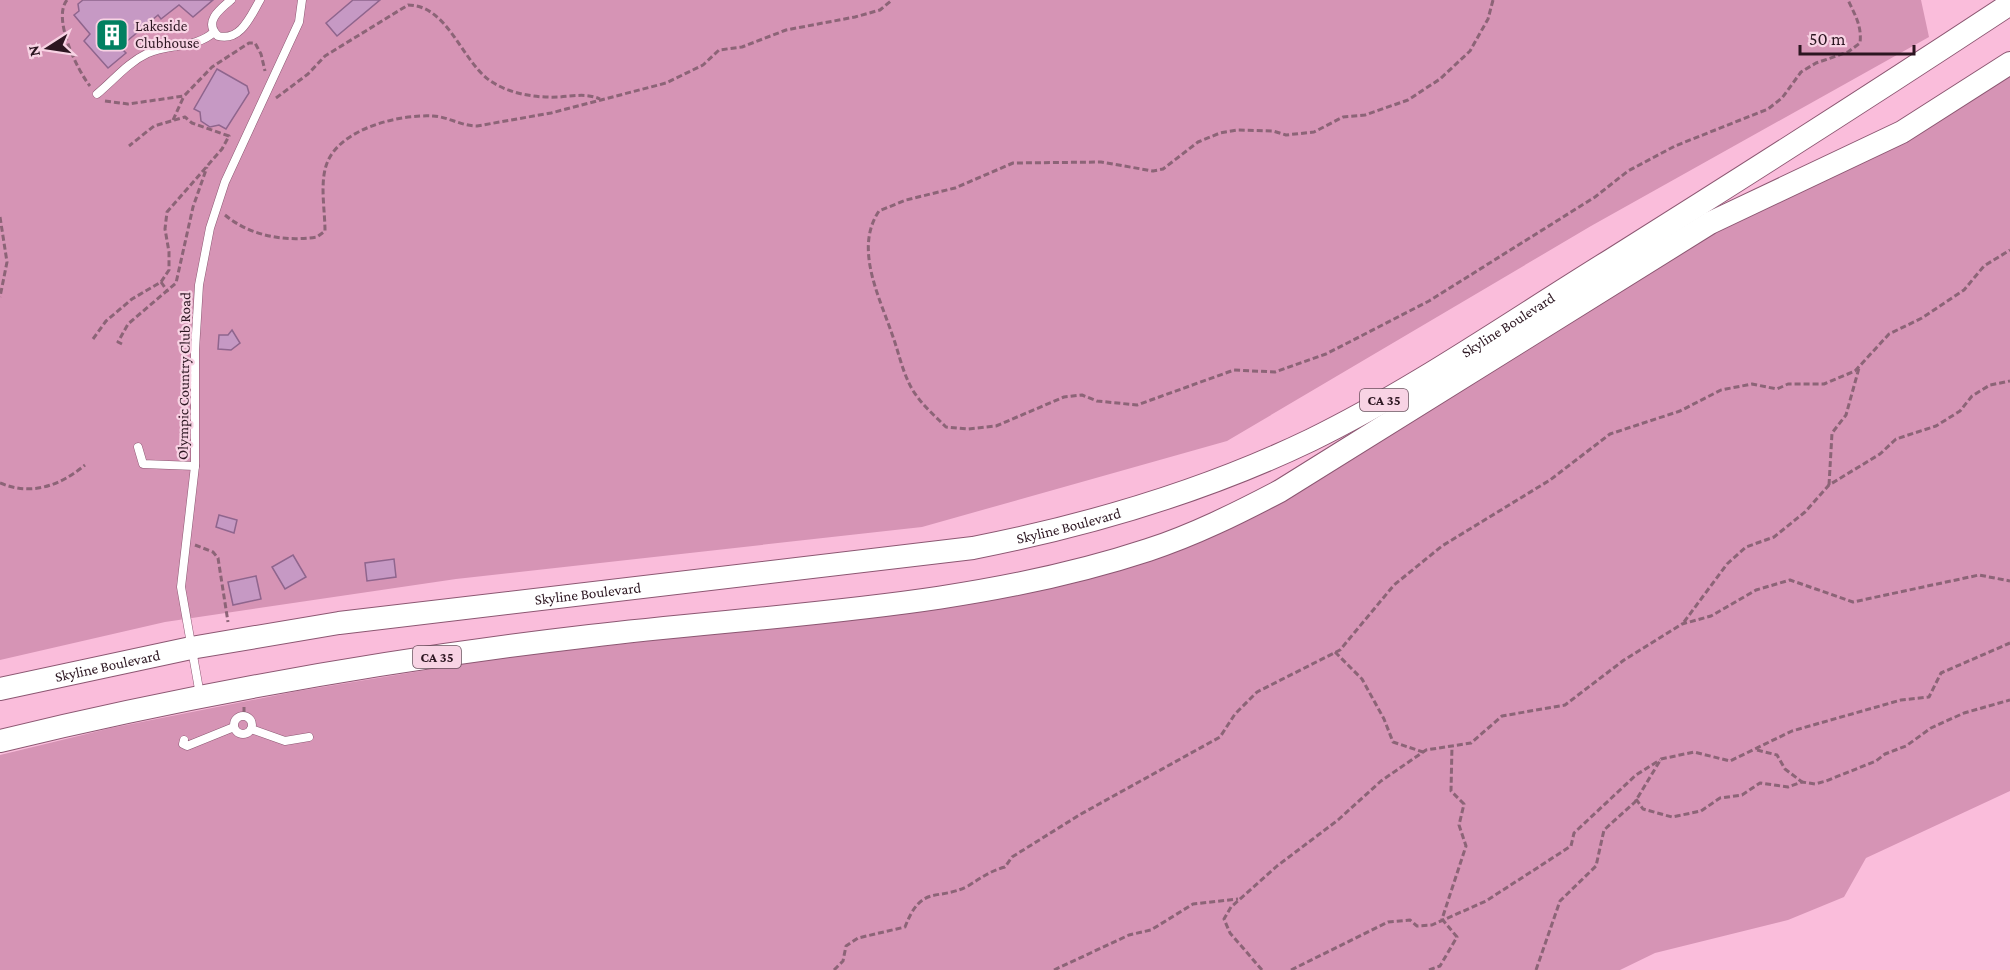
<svg xmlns="http://www.w3.org/2000/svg" width="2010" height="970" font-family="'Crimson Pro',serif">
  <style>
    .green { fill: #d694b5 }
    .building { fill: #c699c4; stroke: #8f658d; stroke-width: 1.5 }
    .lines { fill: none; stroke-linecap: round; stroke-linejoin: round }
    .lane-casing { stroke: #8c5772; stroke-width: 9 }
    .primary-casing { stroke: #8c5772; stroke-width: 24 }
    .path { stroke: #8c6477; stroke-width: 3; stroke-dasharray: 6 3; stroke-linecap: butt }
    .lane { stroke: #fff; stroke-width: 8 }
    .primary { stroke: #fff; stroke-width: 22 }
    .labels { text-anchor: middle; stroke-width: 4.5; stroke-linejoin: round; paint-order: stroke }
    .shield { fill: #f8d3e4; stroke: #694f5c; stroke-width: 1.5 }
    .shield-label { font-size: 14px; font-weight: bold; fill: #2c1621 }
    .poi-label { font-size: 15px; fill: #2c1621; stroke: #f8d3e4; text-anchor: start }
    .street-label { font-size: 15px; fill: #2c1621; stroke: #f8d3e4 }
  </style>
  <rect width="100%" height="100%" fill="#fabddb"/>
  <g class="green">
    <polygon points="0,0 1921,0 1929,37 1591,226 1227,441 922,527 456,579 165,622 0,660"/>
    <polygon points="2010,73 2010,791 1866,858 1844,897 1788,920 1655,953 1620,970 0,970 0,755 111,728 298,691 500,658 796,624 912,600 1184,537 1679,241"/>
  </g>
  <g class="building">
    <polygon points="83,0 213,0 193,17 179,5 161,19 158,15 120,47 126,53 108,68 84,41 90,34 74,15 79,11 78,4"/>
    <polygon points="353,0 380,0 337,36 326,23"/>
    <polygon points="217,69 247,86 249,93 226,129 219,125 210,127 201,121 200,112 194,109"/>
    <polygon points="232,330 240,343 231,350 218,349 219,335 228,335"/>
    <polygon points="219,515 237,520 234,533 216,527"/>
    <polygon points="293,555 306,577 285,589 272,567"/>
    <polygon points="394,559 396,577 367,581 365,563"/>
    <polygon points="256,576 261,599 233,605 228,582"/>
  </g>
  <g class="lines">
    <g class="lane-casing">
      <g id="lane">
        <path d="M231,0C220,9 203,22 218,36C241,42 251,15 260,0"/>
        <path d="M97,94C114,80 127,63 148,53C169,44 197,48 214,32"/>
        <polyline points="138,447 143,464 195,466"/>
        <polyline points="200,695 181,587 195,466 195,350 199,285 210,228 225,182 299,22 302,0"/>
        <circle cx="243" cy="725" r="9"/>
        <polyline points="251,729 285,741 309,737"/>
        <polyline points="184,740 183,744 187,746 234,727"/>
      </g>
    </g>
    <g class="primary-casing">
      <g id="primary">
        <path id="s1" d="M0,689L191,648L339,623L973,548C1090,525 1203,492 1311,440C1415,389 1512,321 1611,260C1745,176 1878,91 2010,4"/>
        <path d="M0,741C194,694 392,659 590,636C775,614 969,609 1148,550C1194,535 1238,513 1280,491L1710,223L1902,132L2010,63"/>
      </g>
    </g>
    <g class="path">
      <path d="M67,0C52,18 77,70 90,86"/>
      <path d="M1493,0L1488,19L1470,51L1440,79L1408,100L1365,115L1343,117L1314,132L1286,135L1273,131L1237,130L1220,133L1198,142L1163,169L1153,171L1101,162L1013,163L955,188L906,200L879,211C854,248 879,296 892,334C899,353 902,371 912,389C921,404 934,415 946,427L968,429L996,426L1064,397L1082,395L1097,401L1137,405L1234,370L1275,372L1326,354L1429,301L1595,197L1628,171L1675,146L1768,109L1782,98L1801,72L1816,63L1848,52L1860,43C1862,26 1855,15 1848,0"/>
      <path d="M276,98L308,74L325,56L408,5C447,5 461,59 489,80C509,94 535,98 559,97C573,96 587,93 600,99"/>
      <polyline points="105,101 128,104 184,96 212,67 249,43 255,43 261,54 265,71"/>
      <polyline points="173,120 184,96"/>
      <path d="M225,215C250,236 285,242 317,237L325,231C325,211 320,185 326,166C337,129 399,114 433,116C449,117 461,126 477,126L551,113L666,83L703,65L719,50L742,47L786,30L855,17L880,10L892,0"/>
      <polyline points="0,217 7,262 0,297"/>
      <polyline points="161,282 168,292"/>
      <polyline points="93,339 106,321 132,299 161,282 169,270 169,252 165,229 167,212 222,149 229,136 192,123 185,117 154,126 129,146"/>
      <polyline points="122,344 118,342 128,324 176,283 193,207 207,167"/>
      <path d="M0,483C31,496 60,486 85,465"/>
      <polyline points="1829,485 1832,433 1846,415 1859,368"/>
      <polyline points="195,545 213,552 218,558 228,622"/>
      <polyline points="1684,622 1727,564 1746,547 1774,537 1805,512 1829,485 1880,454 1896,439 1936,426 1960,411 1972,396 1990,385 2010,381"/>
      <polyline points="1335,652 1362,679 1384,719 1393,742 1423,752"/>
      <polyline points="244,707 244,716"/>
      <polyline points="1757,750 1777,755 1785,769 1802,782"/>
      <polyline points="1636,799 1643,809 1672,817 1701,811 1720,798 1742,795 1760,783 1788,787 1802,782 1815,784 1826,781 1876,761 1885,754 1906,746 1931,728 1964,713 2010,700"/>
      <path d="M834,970L843,961L846,946L858,938L905,927C922,883 937,902 968,886C981,878 990,871 1005,867L1012,857L1081,814L1220,737L1235,714L1257,692L1340,650L1394,585L1442,546L1550,480L1610,434L1680,411L1721,390L1752,384L1777,389L1788,384H1824L1855,371L1889,334L1922,318L1964,290L1984,266L2010,250"/>
      <polyline points="1054,970 1129,935 1151,930 1193,904 1238,899"/>
      <polyline points="1262,970 1230,933 1224,919 1231,907 1277,866 1338,820 1381,781 1426,750 1471,743 1502,716 1565,705 1624,660 1682,624 1711,616 1756,590 1790,580 1853,602 1979,575 2010,581"/>
      <polyline points="1291,970 1388,922 1410,920 1417,926 1432,925 1486,901 1571,846 1574,833 1636,775 1660,760"/>
      <polyline points="1429,970 1440,966 1457,937 1442,919 1466,846 1459,825 1464,804 1451,791 1452,746"/>
      <polyline points="1536,970 1560,901 1596,866 1604,830 1635,802 1661,759 1694,752 1730,761 1792,731 1901,700 1929,697 1941,673 2010,643"/>
    </g>
    <use href="#lane" class="lane"/>
    <use href="#primary" class="primary"/>
  </g>
  <defs>
    <g id="building-square" transform="scale(1.725)"><rect x="-9" y="-9" width="18" height="18" rx="4" fill="#018061" stroke="#f8d3e4"/><path d="M-4-6H4V6H1V3H-1V6H-4ZM-2.5-4.3h1.7v1.8h-1.7ZM.8-4.3h1.7v1.8H.8ZM-2.5-1h1.7V.8h-1.7ZM.8-1h1.7V.8H.8Z" fill="#fff"/></g>
  </defs>
  <g fill-rule="evenodd">
    <use href="#building-square" x="112" y="35"/>
  </g>
  <g class="labels">
    <g class="shield">
      <rect x="1360" y="389" width="48" height="22" rx="4.5"/>
      <rect x="413" y="646" width="48" height="22" rx="4.5"/>
    </g>
    <g class="shield-label">
      <text x="1384" y="405">CA 35</text>
      <text x="437" y="662">CA 35</text>
    </g>
    <g class="poi-label">
      <text x="135" y="31">Lakeside<tspan x="135" dy="17">Clubhouse</tspan></text>
    </g>
    <g class="street-label">
      <text dy="5" stroke="none"><textPath href="#s1" startOffset="1568">Skyline Boulevard</textPath></text>
      <text transform="translate(184 376) rotate(-89)" y="5">Olympic Country Club Road</text>
      <text dy="5" stroke="none"><textPath href="#s1" startOffset="1082">Skyline Boulevard</textPath></text>
      <text dy="5" stroke="none"><textPath href="#s1" startOffset="596">Skyline Boulevard</textPath></text>
      <text dy="5" stroke="none"><textPath href="#s1" startOffset="110">Skyline Boulevard</textPath></text>
    </g>
  </g>
  <g transform="translate(48 48) rotate(258)" stroke="#f8d3e4" stroke-width="4.5" paint-order="stroke">
  <path d="M0-4.5L10 22L0 15L-10 22Z" fill="#2c1621"/>
  <text y="-9" font-size="16" font-weight="bold" text-anchor="middle" fill="#2c1621">N</text>
  </g>
  <path d="M1800 45v9h114v-9" fill="none" stroke="#2c1621" stroke-width="3"/>
  <text x="1809" y="45" font-size="18" fill="#2c1621" stroke="#f8d3e4" stroke-width="4.5" paint-order="stroke">50 m</text>
</svg>
